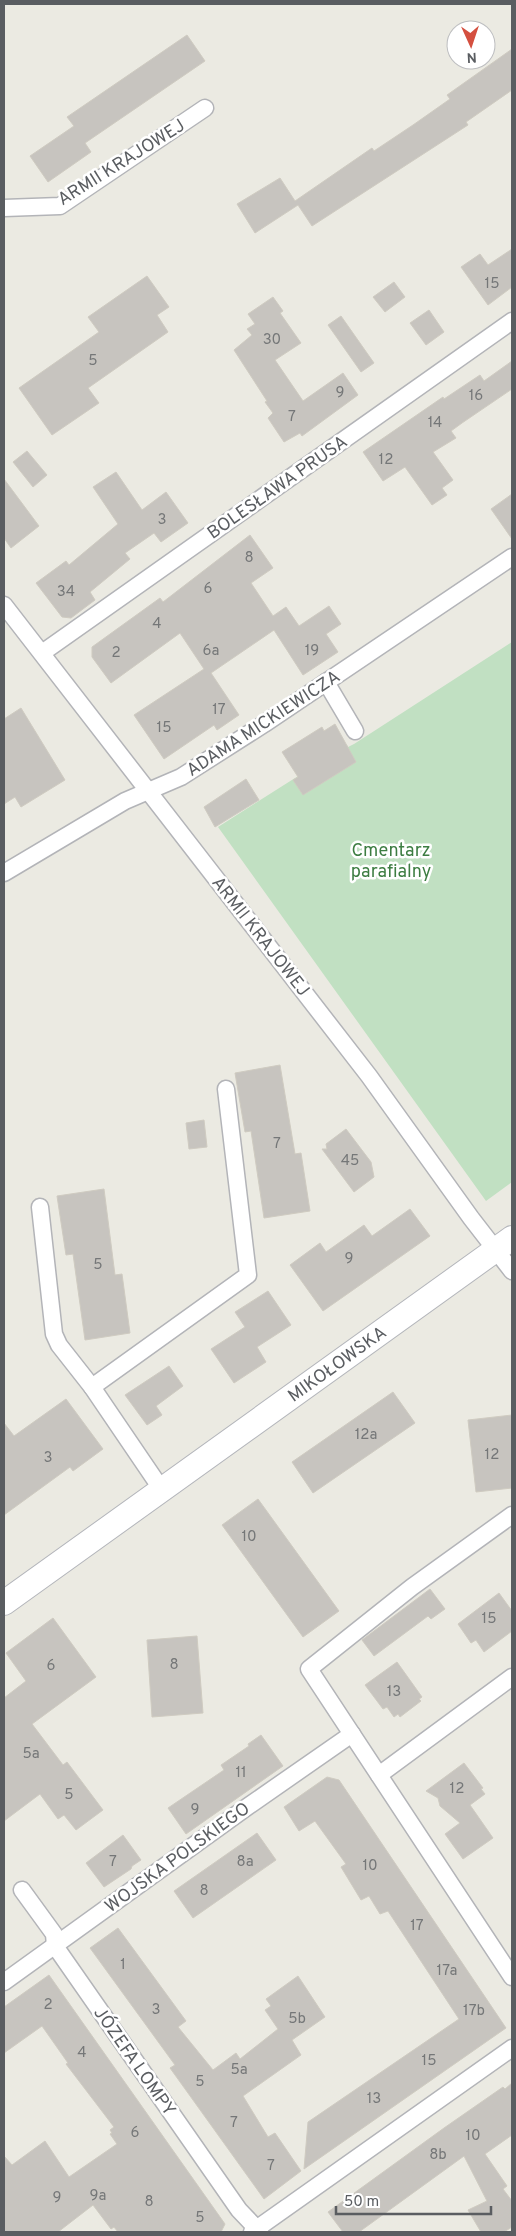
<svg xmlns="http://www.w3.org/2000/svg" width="516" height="2236" font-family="Overpass,sans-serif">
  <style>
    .green { fill: #c1e0c2 }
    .building { fill: #c7c4bf; stroke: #cfcbc1 }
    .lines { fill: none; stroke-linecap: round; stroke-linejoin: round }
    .street-casing { stroke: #b3b4b8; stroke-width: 19 }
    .secondary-casing { stroke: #b4b6bb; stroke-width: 26 }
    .street { stroke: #fff; stroke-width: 16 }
    .secondary { stroke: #fff; stroke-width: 24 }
    .labels { text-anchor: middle; stroke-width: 5; stroke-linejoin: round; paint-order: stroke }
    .number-label { font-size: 15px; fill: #757778 }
    .street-label { font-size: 18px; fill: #5a5d61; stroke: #fff }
    .park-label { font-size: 18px; fill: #3d7d42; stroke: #fff }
  </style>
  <rect width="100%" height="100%" fill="#ebeae2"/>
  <polygon class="green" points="512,642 512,1182 486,1201 218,827 347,745 348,747 354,744"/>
  <g class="building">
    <polygon points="187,35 205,61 85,143 91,152 48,182 30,156 74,126 67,117"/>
    <polygon points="512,49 512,90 466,122 468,125 312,226 298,205 255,233 237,204 280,178 295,201 372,148 374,151 413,125 450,99 447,95"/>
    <polygon points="512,249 512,287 488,305 461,267 480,254 488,265"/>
    <polygon points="147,276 169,307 157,315 168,332 88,388 99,403 52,435 19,388 99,332 88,317"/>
    <polygon points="394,282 405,297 385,312 373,297"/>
    <polygon points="273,297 283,311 280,313 301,343 275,360 303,401 343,373 358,395 302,436 300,433 284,442 268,418 273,413 265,402 267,401 234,350 252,335 247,329 255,324 248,314"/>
    <polygon points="429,310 444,332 426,345 410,323"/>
    <polygon points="341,316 374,363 361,372 328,325"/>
    <polygon points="512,361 512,389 462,423 451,431 456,438 433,452 453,480 442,488 447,495 432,505 405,467 383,481 363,452 443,397 444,399 480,375 484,381"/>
    <polygon points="27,451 47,475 33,487 13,462"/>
    <polygon points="116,472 142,510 166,492 188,523 161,542 154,533 125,553 130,559 90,592 95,600 71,618 62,617 36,583 66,561 69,565 118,524 93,487"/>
    <polygon points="4,479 39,526 11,548 4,538"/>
    <polygon points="512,494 512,539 491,509"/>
    <polygon points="250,535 273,568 251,583 273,616 286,607 299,626 329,606 341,624 326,634 338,652 303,675 274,630 211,673 239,715 217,730 214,725 164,759 134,715 204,669 180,633 111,683 92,657 92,647 160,598 163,602"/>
    <polygon points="21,708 65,780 21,807 15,797 4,804 4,719"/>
    <polygon points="335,724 356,762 303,795 293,780 298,777 282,752 322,727 324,731"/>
    <polygon points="246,779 259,800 215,827 204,807"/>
    <polygon points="280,1065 295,1154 301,1153 310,1211 264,1218 251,1131 245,1132 235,1073"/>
    <polygon points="204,1120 207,1147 189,1149 186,1123"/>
    <polygon points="346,1129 371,1162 374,1177 354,1192 322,1149 327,1149 326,1144"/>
    <polygon points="104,1189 115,1275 122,1274 130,1333 85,1340 73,1254 66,1255 57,1196"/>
    <polygon points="410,1209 430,1236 323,1311 290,1265 320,1243 326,1252 364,1225 372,1236"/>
    <polygon points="268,1291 291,1325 257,1347 266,1362 234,1383 211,1349 245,1327 235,1312"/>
    <polygon points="169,1366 183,1386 156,1406 162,1415 147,1425 125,1395"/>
    <polygon points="393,1392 415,1423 313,1493 292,1462"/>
    <polygon points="66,1399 103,1449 73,1471 70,1467 4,1515 4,1423 14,1436"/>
    <polygon points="512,1415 512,1488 476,1492 468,1420"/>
    <polygon points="258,1499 339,1611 303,1637 222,1525"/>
    <polygon points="430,1589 445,1609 431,1619 428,1616 374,1656 362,1640"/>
    <polygon points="499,1593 512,1611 512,1631 484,1652 476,1640 471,1643 458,1624"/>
    <polygon points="53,1618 96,1677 32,1724 63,1765 67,1762 103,1810 76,1830 64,1815 58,1819 40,1794 4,1821 4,1698 26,1681 6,1653"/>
    <polygon points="197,1636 203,1713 152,1717 147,1640"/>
    <polygon points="397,1662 422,1697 419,1699 421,1701 400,1717 398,1714 394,1717 387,1707 383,1709 365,1685"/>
    <polygon points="261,1735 283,1766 186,1834 168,1808 224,1770 221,1765 249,1746 248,1744"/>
    <polygon points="464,1763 483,1788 481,1789 485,1794 470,1805 493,1838 463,1859 445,1834 460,1823 440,1806 438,1798 426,1791"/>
    <polygon points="327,1777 339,1780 506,2028 304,2169 308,2122 459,2019 388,1911 380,1914 369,1896 361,1900 341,1867 346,1864 315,1821 299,1831 284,1807"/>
    <polygon points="257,1833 276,1860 193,1918 174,1891"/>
    <polygon points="123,1835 141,1860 132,1866 131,1869 104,1887 86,1863"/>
    <polygon points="118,1928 186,2021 178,2027 213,2070 236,2053 240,2059 278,2029 265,2010 271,2006 266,1999 298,1976 325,2017 292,2040 301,2055 243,2096 268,2137 275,2133 301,2171 264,2199 170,2068 175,2065 90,1948"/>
    <polygon points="49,1975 225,2224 221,2232 118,2232 114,2227 111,2229 93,2205 58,2232 4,2232 4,2156 12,2165 45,2141 69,2177 117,2144 110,2134 112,2133 110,2130 114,2127 66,2064 68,2063 42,2026 4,2053 4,2007"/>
    <polygon points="512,2083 512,2135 485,2154 507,2186 503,2189 512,2201 512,2227 504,2232 481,2232 468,2210 487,2201 464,2156 359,2232 343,2232 328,2212 444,2128 503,2087 505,2089"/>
  </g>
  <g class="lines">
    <g class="street-casing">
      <g id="street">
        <polyline points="4,208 60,206 205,108"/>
        <polyline points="4,605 369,1076 471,1218 512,1271"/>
        <polyline points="42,653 512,321"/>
        <polyline points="326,682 355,731"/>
        <polyline points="4,873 125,801 181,777 264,724 512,557"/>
        <polyline points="40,1207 54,1334 59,1345 92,1387 162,1490"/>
        <polyline points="92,1387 248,1275 226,1089"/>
        <polyline points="512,1515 412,1587 309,1669 512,1977"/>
        <polyline points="379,1775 512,1677"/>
        <polyline points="22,1890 54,1934 55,1946 239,2210 260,2232"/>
        <polyline points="4,1982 247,1807 352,1734"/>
        <polyline points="252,2232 512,2048"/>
      </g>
    </g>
    <g class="secondary-casing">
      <g id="secondary">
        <path id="s1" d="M4,1603L512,1238"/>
      </g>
    </g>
    <use href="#street" class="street"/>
    <use href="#secondary" class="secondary"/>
  </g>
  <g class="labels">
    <g class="number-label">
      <text x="492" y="288">15</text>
      <text x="272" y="344">30</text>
      <text x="93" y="365">5</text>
      <text x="340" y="397">9</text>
      <text x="476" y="400">16</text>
      <text x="292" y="421">7</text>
      <text x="435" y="427">14</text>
      <text x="386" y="464">12</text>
      <text x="162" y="524">3</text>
      <text x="249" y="562">8</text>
      <text x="208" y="593">6</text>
      <text x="66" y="596">34</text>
      <text x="157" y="628">4</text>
      <text x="211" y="655">6a</text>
      <text x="312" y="655">19</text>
      <text x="116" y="657">2</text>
      <text x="219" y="714">17</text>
      <text x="164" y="732">15</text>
      <text x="277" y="1148">7</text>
      <text x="350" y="1165">45</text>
      <text x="349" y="1263">9</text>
      <text x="98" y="1269">5</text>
      <text x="366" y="1439">12a</text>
      <text x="492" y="1459">12</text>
      <text x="48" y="1462">3</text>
      <text x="249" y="1541">10</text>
      <text x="489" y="1623">15</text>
      <text x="174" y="1669">8</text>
      <text x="51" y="1670">6</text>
      <text x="394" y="1696">13</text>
      <text x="31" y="1758">5a</text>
      <text x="241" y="1777">11</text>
      <text x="457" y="1793">12</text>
      <text x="69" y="1799">5</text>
      <text x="195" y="1814">9</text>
      <text x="113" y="1866">7</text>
      <text x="245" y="1866">8a</text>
      <text x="370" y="1870">10</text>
      <text x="204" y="1895">8</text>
      <text x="417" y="1930">17</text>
      <text x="123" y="1969">1</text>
      <text x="447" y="1975">17a</text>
      <text x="48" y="2009">2</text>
      <text x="156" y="2014">3</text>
      <text x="474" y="2015">17b</text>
      <text x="297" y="2023">5b</text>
      <text x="82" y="2057">4</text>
      <text x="429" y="2065">15</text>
      <text x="239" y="2074">5a</text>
      <text x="200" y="2086">5</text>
      <text x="374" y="2103">13</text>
      <text x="234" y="2127">7</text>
      <text x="135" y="2137">6</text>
      <text x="473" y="2140">10</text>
      <text x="438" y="2159">8b</text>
      <text x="271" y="2170">7</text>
      <text x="98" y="2200">9a</text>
      <text x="57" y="2202">9</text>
      <text x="149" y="2206">8</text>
      <text x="200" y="2222">5</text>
    </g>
    <g class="street-label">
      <text transform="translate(121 162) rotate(-32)" y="6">ARMII KRAJOWEJ</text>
      <text transform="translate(277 487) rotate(-35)" y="6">BOLESŁAWA PRUSA</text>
      <text transform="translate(263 723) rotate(-33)" y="6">ADAMA MICKIEWICZA</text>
      <text transform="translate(261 936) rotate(52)" y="6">ARMII KRAJOWEJ</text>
      <text dy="6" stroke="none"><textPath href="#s1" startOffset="410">MIKOŁOWSKA</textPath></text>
      <text transform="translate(177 1857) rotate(-36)" y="6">WOJSKA POLSKIEGO</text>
      <text transform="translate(135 2061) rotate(55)" y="6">JÓZEFA LOMPY</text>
    </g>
    <g class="park-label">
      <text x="391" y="856">Cmentarz<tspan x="391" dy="21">parafialny</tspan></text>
    </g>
  </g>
  <rect width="516" height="2236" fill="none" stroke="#5a5d61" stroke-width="10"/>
  <g transform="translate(471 45) rotate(177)"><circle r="24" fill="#ffffff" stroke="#bdbec0"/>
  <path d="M0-4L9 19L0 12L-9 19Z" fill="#d44f3f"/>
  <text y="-8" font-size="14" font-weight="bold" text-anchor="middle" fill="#5a5d61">N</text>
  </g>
  <path d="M336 2206v8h155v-8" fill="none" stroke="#5a5d61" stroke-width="2.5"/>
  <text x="344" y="2206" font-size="15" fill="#5a5d61" stroke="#ffffff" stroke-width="4" paint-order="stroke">50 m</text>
</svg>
